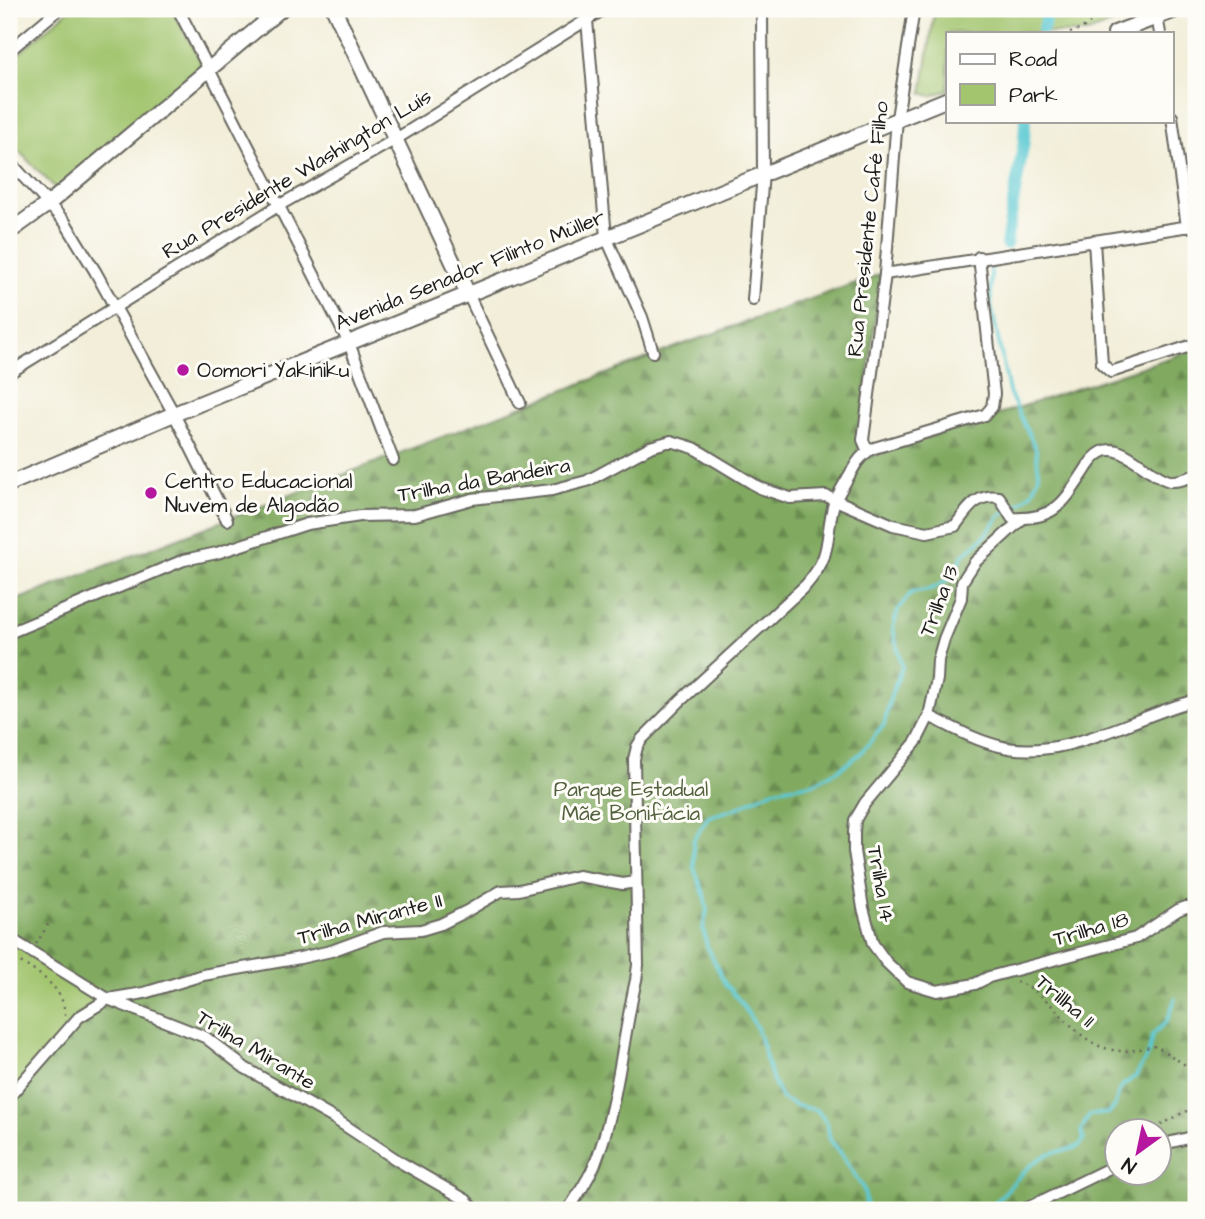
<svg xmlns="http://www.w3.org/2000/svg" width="1205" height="1219" viewBox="0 0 1205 1219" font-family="'Architects Daughter',sans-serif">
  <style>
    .forest { fill: url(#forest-firs); stroke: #4e633e; stroke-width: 2; fill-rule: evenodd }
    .park { fill: #a2c56e; stroke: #5f7045; stroke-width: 2 }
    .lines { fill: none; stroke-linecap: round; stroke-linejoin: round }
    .stream { stroke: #5cc9d3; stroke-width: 3.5 }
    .canal { stroke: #5cc9d3; stroke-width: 12 }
    .minor-casing { stroke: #67665e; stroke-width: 14 }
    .tertiary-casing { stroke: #67665e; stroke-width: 18 }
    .path { stroke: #67665e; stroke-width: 2.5; stroke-dasharray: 2 5; stroke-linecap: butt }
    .minor { stroke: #fff; stroke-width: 10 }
    .tertiary { stroke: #fff; stroke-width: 14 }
    .poi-dot { fill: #b5179e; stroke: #fdfcf7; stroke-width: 2.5 }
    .labels { text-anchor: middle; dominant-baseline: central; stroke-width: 6; stroke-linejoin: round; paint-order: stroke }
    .street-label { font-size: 21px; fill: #1c1c1c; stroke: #fdfcf7 }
    .poi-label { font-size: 21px; fill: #1c1c1c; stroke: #fdfcf7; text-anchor: start }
    .park-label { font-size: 21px; fill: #52603d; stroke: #fdfcf7 }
  </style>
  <defs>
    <pattern id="forest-firs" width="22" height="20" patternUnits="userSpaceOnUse" patternTransform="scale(1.75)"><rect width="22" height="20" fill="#81aa61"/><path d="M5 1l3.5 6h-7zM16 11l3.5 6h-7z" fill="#698a4f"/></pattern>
  </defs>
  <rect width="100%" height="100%" fill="#fdfcf7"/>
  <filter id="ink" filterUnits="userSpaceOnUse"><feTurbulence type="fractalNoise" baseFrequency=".0143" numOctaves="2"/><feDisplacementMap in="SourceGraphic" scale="14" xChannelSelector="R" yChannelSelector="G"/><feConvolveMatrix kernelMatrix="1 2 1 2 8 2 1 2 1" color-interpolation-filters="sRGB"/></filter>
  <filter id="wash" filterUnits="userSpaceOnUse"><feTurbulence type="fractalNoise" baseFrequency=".00686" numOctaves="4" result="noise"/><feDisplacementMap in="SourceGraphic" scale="28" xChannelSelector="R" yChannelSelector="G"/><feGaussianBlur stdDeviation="1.57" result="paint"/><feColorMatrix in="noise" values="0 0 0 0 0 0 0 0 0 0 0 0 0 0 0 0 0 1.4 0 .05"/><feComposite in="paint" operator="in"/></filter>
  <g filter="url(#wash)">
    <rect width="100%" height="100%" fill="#f2eed9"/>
    <!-- forest -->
    <path class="forest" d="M881 274 857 461 1196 349V1210H9V603L684 344ZM1118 1132H1160V1174H1118Z"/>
    <!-- park -->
    <g class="park">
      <path d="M70 9H172L201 61 200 66 57 190 9 141V62Z"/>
      <path d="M935 9H1149L1088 33H948V90L931 96 922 93Z"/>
      <path d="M9 939 102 997 77 1016 34 1074 9 1103Z"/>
    </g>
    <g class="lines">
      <!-- stream -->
      <g class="stream">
        <path d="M867 1210 864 1190 841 1153 830 1140 827 1123 817 1110 798 1106 782 1099 773 1081 757 1028 740 1001 725 984 707 946 703 928 707 910 704 894 694 868 693 841 708 817 737 808 773 790 815 783 838 770 860 754 884 725 891 695 902 667 893 629 898 609 912 592 931 589 952 578 962 556 983 538 1001 515 1021 503 1033 492 1039 475 1036 449 1009 392 991 304V266"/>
        <path d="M986 1210C1008 1193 1021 1168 1046 1155 1060 1148 1077 1154 1084 1139L1081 1131 1089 1115 1109 1113 1115 1106 1118 1094 1123 1085 1136 1076 1149 1052 1152 1035 1167 1021 1175 999"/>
      </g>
      <!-- canal -->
      <g class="canal">
        <path d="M1043 29 1048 9"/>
        <path d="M1006 244 1024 141 1025 121"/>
      </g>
    </g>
  </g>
  <g filter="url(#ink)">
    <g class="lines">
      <defs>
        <g id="minor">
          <path d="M178 9 349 343 393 460"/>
          <path d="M586 9 606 237 642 317 653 352"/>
          <path d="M1157 17 1160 33"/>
          <path d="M9 51 59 9"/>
          <path d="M1172 117 1187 227"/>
          <path d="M9 161 65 222 95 271 174 414 227 520"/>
          <path d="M1094 241 1102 364 1111 372 1196 344"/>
          <path d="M885 274 1196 225"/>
          <path d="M468 294 520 403"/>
          <path d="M753 300 763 173 762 9"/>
          <path d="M9 373 278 206 396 139 604 9"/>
          <path d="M871 449 866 447 863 440 885 274 897 118 914 9"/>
          <path d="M1022 519 975 562 962 582 961 598 944 639 938 660 937 679 929 716 916 742 865 803 855 820 854 832V851L863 908 873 944 886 962 907 982 937 991 975 984 989 977 1136 938 1178 910 1186 907 1196 908"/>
          <path d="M9 633 184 560 217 553 307 524 360 516 415 515 472 499 552 490 587 481 650 447 671 441 694 448 760 488 790 498 826 496 893 525 927 532 955 526C967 510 976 493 999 497L1012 518C1054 520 1063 504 1084 472 1088 465 1094 456 1102 452 1122 441 1150 477 1170 481 1179 482 1188 478 1196 475"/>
          <path d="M929 716C952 727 974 740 999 746 1063 763 1134 716 1196 700"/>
          <path d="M9 938 108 999 205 1037 245 1068 335 1119 400 1162 466 1200 475 1210"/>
          <path d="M9 1097 79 1017 108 999 144 993 203 975 300 958 331 951 383 932 421 930 441 924 467 911 501 891 519 890 578 876 623 884 636 882"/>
          <path d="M1160 1145 1196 1136"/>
          <path d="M568 1210C578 1195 588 1180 595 1164 618 1105 622 1041 636 980L638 965 634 759 637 747 642 739 680 701 806 585C834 552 824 540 834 503 835 500 857 461 859 460 862 456 867 452 871 449L985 415 992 407 994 394 979 257"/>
          <path d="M1023 1210 1118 1164"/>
        </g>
        <g id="tertiary">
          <path d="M334 9 468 294"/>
          <path d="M1115 33 1178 9"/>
          <path d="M9 232 48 204 281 9"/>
          <path d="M9 484 174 414 948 99"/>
        </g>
      </defs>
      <!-- minor casing -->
      <use href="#minor" class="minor-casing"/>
      <!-- tertiary casing -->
      <use href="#tertiary" class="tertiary-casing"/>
      <!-- path -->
      <g class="path">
        <path d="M1070 33 1081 29 1111 9"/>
        <path d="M36 944 51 920"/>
        <path d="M9 955C33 971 65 984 65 1017"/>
        <path d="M1016 982C1055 993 1071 1043 1113 1050 1127 1053 1142 1048 1156 1046L1196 1072"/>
        <path d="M1149 1132 1184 1112 1196 1108"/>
        <path d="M1109 1155 1118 1149"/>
      </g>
      <!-- minor -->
      <use href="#minor" class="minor"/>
      <!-- tertiary -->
      <use href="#tertiary" class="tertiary"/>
    </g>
  </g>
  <!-- markers -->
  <g class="poi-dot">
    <circle cx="183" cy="370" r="7"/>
    <circle cx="151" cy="493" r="7"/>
  </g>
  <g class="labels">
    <!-- street labels -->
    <g class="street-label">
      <text transform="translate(297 174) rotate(-31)">Rua Presidente Washington Luís</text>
      <text transform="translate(868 229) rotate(-84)">Rua Presidente Café Filho</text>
      <text transform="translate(470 270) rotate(-22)">Avenida Senador Filinto Müller</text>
      <text transform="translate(484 480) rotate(-10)">Trilha da Bandeira</text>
      <text transform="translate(939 601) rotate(-69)">Trilha 13</text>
      <text transform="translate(881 884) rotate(80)">Trilha 14</text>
      <text transform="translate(370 919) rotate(-15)">Trilha Mirante II</text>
      <text transform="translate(1091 929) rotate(-16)">Trilha 18</text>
      <text transform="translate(1065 1001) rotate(40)">Trillha 11</text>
      <text transform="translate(256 1050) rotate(31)">Trilha Mirante</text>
    </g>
    <!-- poi labels -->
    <g class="poi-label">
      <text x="197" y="370">Oomori Yakiniku</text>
      <text x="165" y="481">Centro Educacional<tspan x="165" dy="24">Nuvem de Algodão</tspan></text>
    </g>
    <!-- park labels -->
    <g class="park-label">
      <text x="631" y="789">Parque Estadual<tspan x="631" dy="24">Mãe Bonifácia</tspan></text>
    </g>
  </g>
  <!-- margin -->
  <rect width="1205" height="1219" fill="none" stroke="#fdfcf7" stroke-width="35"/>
  <!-- legend -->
  <rect x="946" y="32" width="228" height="91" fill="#fdfcf7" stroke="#a3a29f" stroke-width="2"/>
  <rect x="960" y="54" width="35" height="10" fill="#ffffff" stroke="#a3a29f" stroke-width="2"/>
  <text x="1009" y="66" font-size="21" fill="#1c1c1c">Road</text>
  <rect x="960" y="84" width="35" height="21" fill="#a2c56e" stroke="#a3a29f" stroke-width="2"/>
  <text x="1009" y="102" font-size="21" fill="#1c1c1c">Park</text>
  <!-- north arrow -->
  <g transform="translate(1138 1152) rotate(213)"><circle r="33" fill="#fdfcf7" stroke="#a3a29f" stroke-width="2"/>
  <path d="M0-5L12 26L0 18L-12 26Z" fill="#b5179e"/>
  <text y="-10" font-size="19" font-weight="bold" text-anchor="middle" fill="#1c1c1c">N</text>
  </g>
</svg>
